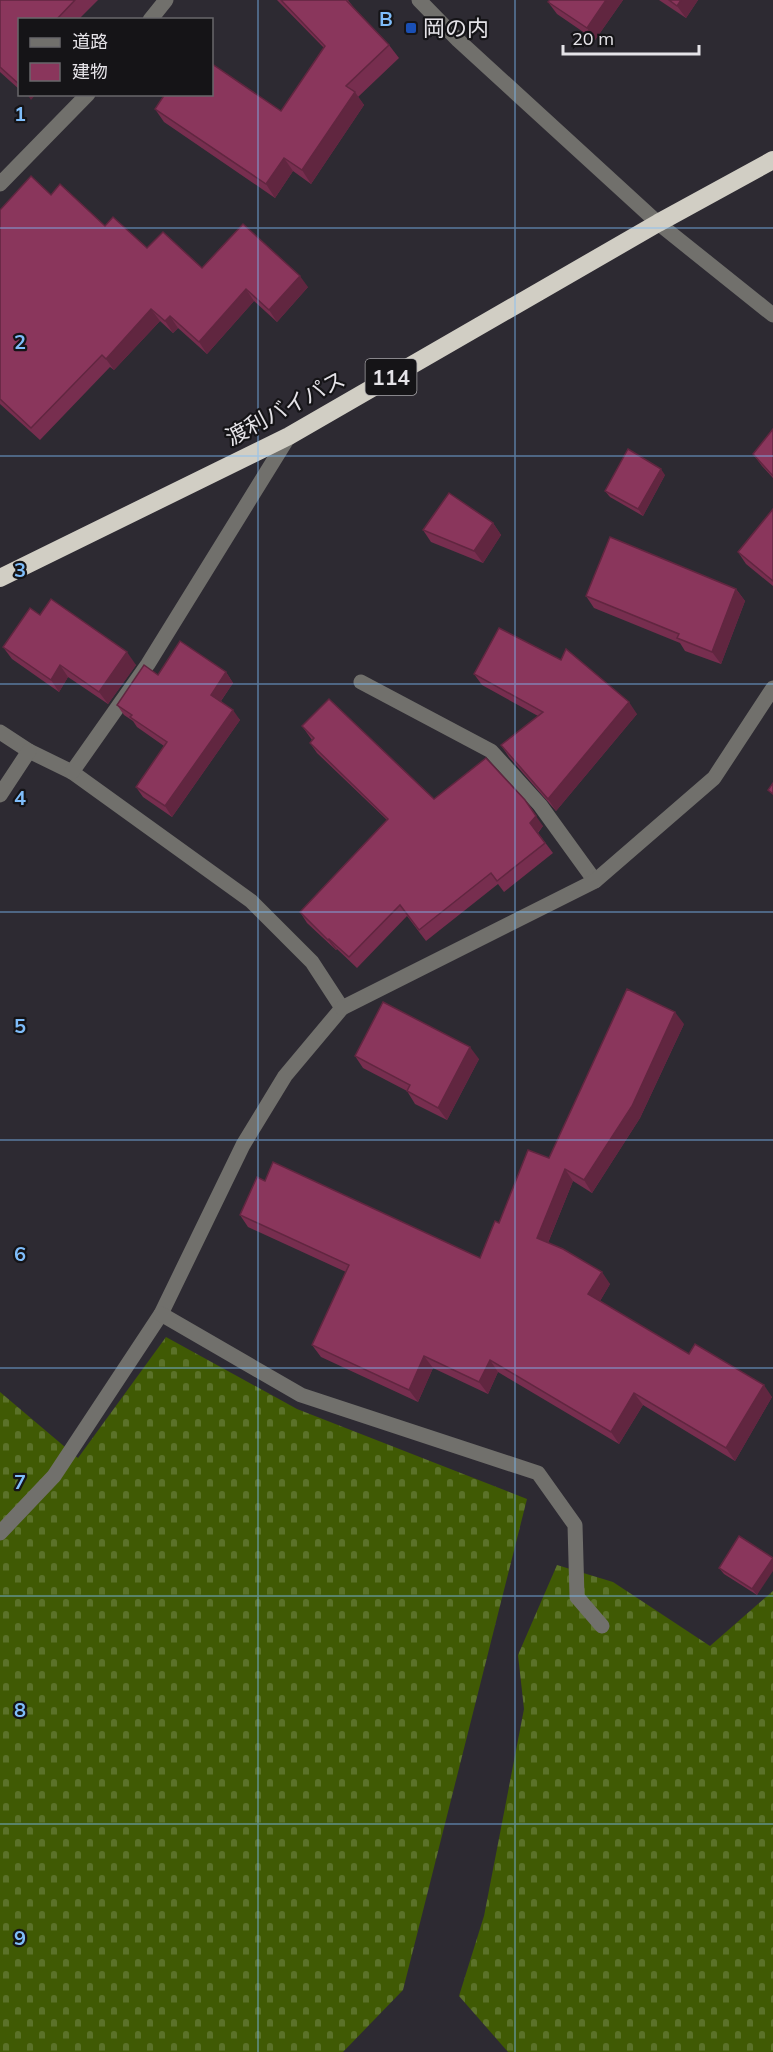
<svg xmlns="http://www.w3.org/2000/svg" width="773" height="2052" viewBox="0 0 773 2052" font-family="Mulish,'Noto Sans JP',sans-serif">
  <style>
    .cemetery { fill: url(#cemetery-stones) }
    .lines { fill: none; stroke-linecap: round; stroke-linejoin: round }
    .minor { stroke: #71706c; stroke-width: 15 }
    .highway { stroke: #d1cec4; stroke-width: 18 }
    .wall { fill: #772e4f }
    .shaded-wall { fill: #612640 }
    .building { fill: #8a365c; stroke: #612640; stroke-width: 1.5 }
    .grid { fill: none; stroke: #7fbdfa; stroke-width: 1.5; stroke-opacity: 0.55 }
    .transit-dot { fill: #1a4fb4; stroke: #151417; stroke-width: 2 }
    .labels { text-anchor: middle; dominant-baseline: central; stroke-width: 4.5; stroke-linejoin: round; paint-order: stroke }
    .shield { fill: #151417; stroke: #a7a5a9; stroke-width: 1.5 }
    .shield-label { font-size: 21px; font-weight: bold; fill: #e5e3e8 }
    .poi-label { font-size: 22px; fill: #e5e3e8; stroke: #151417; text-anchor: start }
    .street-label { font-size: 22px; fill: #e5e3e8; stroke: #151417 }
    .grid-label { font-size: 20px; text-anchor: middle; font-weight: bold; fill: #7fbdfa; stroke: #151417; stroke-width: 4.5; stroke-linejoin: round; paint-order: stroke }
  </style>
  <defs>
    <pattern id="cemetery-stones" width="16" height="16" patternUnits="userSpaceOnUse" patternTransform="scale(1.5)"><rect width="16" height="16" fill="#405a04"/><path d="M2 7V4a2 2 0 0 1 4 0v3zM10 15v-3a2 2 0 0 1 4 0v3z" fill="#5b7229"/></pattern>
  </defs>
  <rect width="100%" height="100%" fill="#2d2a32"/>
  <!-- cemetery -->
  <g class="cemetery">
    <path d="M166 1337 297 1409 527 1499 403 1990 343 2052H0V1392L78 1458Z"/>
    <path d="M557 1565 613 1582 710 1646 773 1591V2052H508L459 1996 484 1916 524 1709 518 1655Z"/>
  </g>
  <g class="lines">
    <!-- minor -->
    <g class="minor">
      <path d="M419 0 458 40 658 223 773 315"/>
      <path d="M150 20 166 0"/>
      <path d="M0 184 88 94"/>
      <path d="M361 682 491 751 540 805 595 881"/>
      <path d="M0 732 29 751 72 772 251 901 312 962 342 1008 285 1076 243 1145 161 1314 54 1476 0 1533"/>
      <path d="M72 772 148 664 289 436"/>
      <path d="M0 795 29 751"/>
      <path d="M342 1008 595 881 714 778 773 688"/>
      <path d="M161 1314 301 1395 538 1473 575 1525 577 1597 602 1626"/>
    </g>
    <!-- highway -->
    <path class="highway" d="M0 578 289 436 658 223 773 160"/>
  </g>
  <!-- wall -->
  <g class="wall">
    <path d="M0 0H98L78 20H20V90L0 72Z"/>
    <path d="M277 0H348L354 8 389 45 399 58 358 97 364 105 311 184 293 171 275 198 164 122 155 109 281 111 324 48Z"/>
    <path d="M623 0 595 40 557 14 548 2Z"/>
    <path d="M659 0H698L686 18Z"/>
    <path d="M51 195 105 226 147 248 202 268 308 287 277 322 254 301 207 354 178 328 173 333 160 321 114 370 110 367 40 440 0 404V210Z"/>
    <path d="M773 429V478L762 466 753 454Z"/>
    <path d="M665 475 643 516 610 497 605 491Z"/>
    <path d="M773 509V586L746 564 738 552Z"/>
    <path d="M493 523 501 535 483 563 431 542 423 530Z"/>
    <path d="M736 589 745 601 721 664 685 651 680 643 594 608 586 596Z"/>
    <path d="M40 615 136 665 108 704 68 677 59 692 12 659 3 647Z"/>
    <path d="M226 672 233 683 221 701 240 720 172 817 143 797 136 787 164 746 137 727 133 721 124 715 117 705 158 675Z"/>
    <path d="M474 674 637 714 556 811 509 757 501 745 538 716 482 685Z"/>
    <path d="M302 726 434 799 543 826 538 833 553 853 504 892 498 884 426 941 407 916 357 968 337 949 336 950 307 923 300 912 387 820 317 753 310 743 312 740Z"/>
    <path d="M684 1024 640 1118 592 1193 573 1181 548 1243 610 1284 600 1301 689 1354 772 1397 735 1461 643 1405 619 1444 498 1372 488 1394 433 1368 418 1402 321 1357 312 1345 346 1272 248 1227 240 1215 265 1181 480 1258 499 1223 549 1158Z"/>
    <path d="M355 1056 479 1059 447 1120 415 1104 407 1091 363 1068Z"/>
    <path d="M773 1558 757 1595 724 1574 719 1568Z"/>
  </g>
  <!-- shaded-wall -->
  <g class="shaded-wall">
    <path d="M606 0H623L595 40 587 28Z"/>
    <path d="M681 0H698L686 18 677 6Z"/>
    <path d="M355 92 364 105 311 184 302 170Z"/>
    <path d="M27 94H36L31 100Z"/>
    <path d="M284 158 293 171 275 198 266 184Z"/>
    <path d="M300 276 308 287 277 322 269 310Z"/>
    <path d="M246 289 254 301 207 354 199 342Z"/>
    <path d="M151 309 160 321 114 370 106 359Z"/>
    <path d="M170 316 178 328 173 333 165 321Z"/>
    <path d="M661 469 665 475 643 516 638 509Z"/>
    <path d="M493 523 501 535 483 563 474 551Z"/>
    <path d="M736 589 745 601 721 664 712 652Z"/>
    <path d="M127 652 136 665 108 704 99 692Z"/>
    <path d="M60 665 68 677 59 692 51 680Z"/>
    <path d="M226 672 233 683 218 705 211 695Z"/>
    <path d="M629 702 637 714 556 811 548 799Z"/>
    <path d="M233 710 240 720 172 817 165 806Z"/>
    <path d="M536 816 543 826 537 833 530 823Z"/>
    <path d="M329 939 337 949 336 950 328 940Z"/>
    <path d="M675 1012 684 1024 640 1118 592 1193 584 1180Z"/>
    <path d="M470 1047 479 1059 447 1120 438 1108Z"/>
    <path d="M565 1169 573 1181 545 1250 537 1238Z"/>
    <path d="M602 1272 610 1284 597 1306 588 1294Z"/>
    <path d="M424 1356 433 1368 418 1402 409 1390Z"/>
    <path d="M490 1360 498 1372 488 1394 479 1382Z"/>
    <path d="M764 1385 772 1397 735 1461 726 1448Z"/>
    <path d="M634 1393 643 1405 619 1444 611 1432Z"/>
    <path d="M773 1558V1571L757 1595 752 1589Z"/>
  </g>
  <!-- building -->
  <g class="building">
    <path d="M0 0H75L56 20H20V85L0 67Z"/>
    <path d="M281 0H346L389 45 346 86 355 92 302 170 284 158 266 184 155 109 165 94H212V64L281 111 325 46Z"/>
    <path d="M550 0H606L587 28 548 2Z"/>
    <path d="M669 0H681L677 6Z"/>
    <path d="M31 176 51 195 60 184 105 226 113 217 147 248 163 232 202 268 243 224 300 276 269 310 246 289 199 342 170 316 165 321 151 309 106 359 102 355 31 428 0 399V210Z"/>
    <path d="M773 429V476L753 454Z"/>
    <path d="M628 449 661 469 638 509 605 491Z"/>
    <path d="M449 493 493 523 474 551 423 530Z"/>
    <path d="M773 509V581L738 552Z"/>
    <path d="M610 537 736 589 712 652 677 638 679 634 586 596Z"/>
    <path d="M51 599 127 652 99 692 60 665 51 680 3 647 30 608 40 615Z"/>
    <path d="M499 628 561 660 566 649 629 702 548 799 501 745 543 712 474 674Z"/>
    <path d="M180 641 226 672 211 695 233 710 165 806 136 787 167 742 130 717 132 715 117 705 144 665 158 675Z"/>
    <path d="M329 699 434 799 486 758 525 800 536 816 530 823 545 843 497 881 491 873 419 930 400 905 349 957 329 939 328 940 300 912 388 819 310 743 314 738 302 726Z"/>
    <path d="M773 783V794L768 790Z"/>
    <path d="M627 989 675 1012 632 1106 584 1180 565 1169 537 1238 563 1249 602 1272 588 1294 689 1354 695 1344 764 1385 726 1448 634 1393 611 1432 490 1360 479 1382 424 1356 409 1390 312 1345 349 1265 240 1215 257 1177 265 1181 273 1162 480 1258 495 1221 499 1223 528 1150 549 1158Z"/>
    <path d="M383 1002 470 1047 438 1108 407 1091 410 1085 355 1056Z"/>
    <path d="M739 1536 773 1558 752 1589 719 1568Z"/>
  </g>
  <!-- grid -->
  <path class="grid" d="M258 0V2052M515 0V2052M0 228H773M0 456H773M0 684H773M0 912H773M0 1140H773M0 1368H773M0 1596H773M0 1824H773"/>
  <!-- markers -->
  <rect class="transit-dot" x="405" y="22" width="12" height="12" rx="3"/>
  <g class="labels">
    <!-- shield labels -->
    <rect class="shield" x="365.5" y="359" width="51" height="36" rx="4.5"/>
    <g class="shield-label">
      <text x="391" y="377">114</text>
    </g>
    <!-- poi labels -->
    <g class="poi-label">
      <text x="423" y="28">岡の内</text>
    </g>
    <!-- street labels -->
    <g class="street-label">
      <text transform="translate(285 408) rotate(-28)">渡利バイパス</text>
    </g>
  </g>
  <g class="grid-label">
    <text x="386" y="26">B</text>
    <text x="20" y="121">1</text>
    <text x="20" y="349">2</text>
    <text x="20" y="577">3</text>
    <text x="20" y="805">4</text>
    <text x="20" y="1033">5</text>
    <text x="20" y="1261">6</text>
    <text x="20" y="1489">7</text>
    <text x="20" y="1717">8</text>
    <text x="20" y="1945">9</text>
  </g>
  <!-- legend -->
  <rect x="18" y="18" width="195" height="78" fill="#151417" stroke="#68676b" stroke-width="1.5"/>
  <rect x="30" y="38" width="30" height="9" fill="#71706c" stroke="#68676b" stroke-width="1.5"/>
  <text x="72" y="48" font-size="18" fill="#e5e3e8">道路</text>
  <rect x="30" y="63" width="30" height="18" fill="#8a365c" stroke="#68676b" stroke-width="1.5"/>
  <text x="72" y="78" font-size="18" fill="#e5e3e8">建物</text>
  <!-- scale -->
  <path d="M563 45v9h136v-9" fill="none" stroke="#e5e3e8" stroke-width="3"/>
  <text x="572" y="45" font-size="18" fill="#e5e3e8" stroke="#151417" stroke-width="4.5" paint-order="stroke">20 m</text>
</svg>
